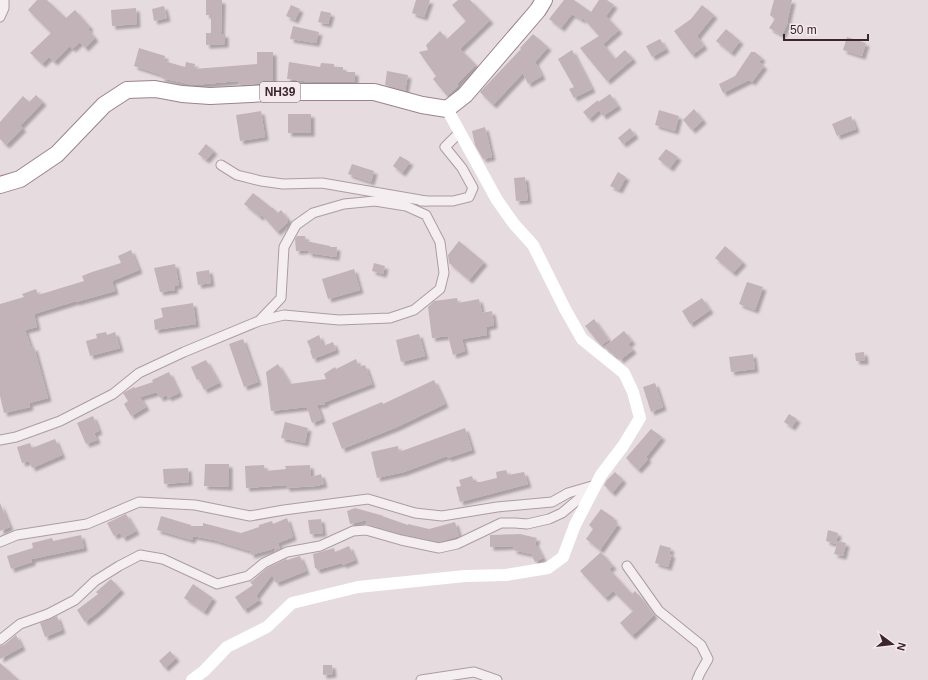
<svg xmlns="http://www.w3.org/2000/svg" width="928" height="680" viewBox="0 0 928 680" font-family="Arial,sans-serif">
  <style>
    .building { fill: #c2b3b8; filter: url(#shadow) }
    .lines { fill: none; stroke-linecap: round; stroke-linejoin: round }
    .street-casing { stroke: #ac9da2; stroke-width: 11 }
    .highway-casing { stroke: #9c838d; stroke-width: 18 }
    .street { stroke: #f4eef0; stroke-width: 9 }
    .secondary { stroke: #fff; stroke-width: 12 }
    .highway { stroke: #fff; stroke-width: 16 }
    .labels { text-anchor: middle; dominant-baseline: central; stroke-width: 4; stroke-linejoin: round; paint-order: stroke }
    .shield { fill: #f4eaee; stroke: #736067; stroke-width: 1 }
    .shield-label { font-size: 12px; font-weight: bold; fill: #3c252d }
  </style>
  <defs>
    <filter id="shadow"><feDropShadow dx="3.5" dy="3.5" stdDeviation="1" flood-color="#0004"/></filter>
  </defs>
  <rect width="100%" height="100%" fill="#e6dbdf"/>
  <!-- building -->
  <g class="building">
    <path d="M37 0H47L66 18 75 10 90 27 88 29 95 38 85 48 80 42 72 49 70 46 54 62 49 57 42 64 30 53 51 33 28 10Z"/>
    <path d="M206 0H222L221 34H225V44L206 45V33H211V15H206Z"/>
    <path d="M416 0H430L424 17 412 13Z"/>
    <path d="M458 0H470L490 20 460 49 476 65 457 84 458 86 447 96 433 79 436 76 419 52 428 50 426 45 440 31 447 39 466 21 452 5Z"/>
    <path d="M564 0H574L591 12 599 0H607L614 5 606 16 619 30 603 44 615 59 625 50 633 59 607 81 580 48 599 36 583 18 582 20 572 14 561 28 549 19Z"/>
    <path d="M774 0H792L787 22H788L782 35 769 28 775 19 770 15Z"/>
    <path d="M291 5 300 9 295 20 286 16Z"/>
    <path d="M702 5 714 15 697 36 704 46 692 55 674 31 691 19Z"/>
    <path d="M164 6 167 18 154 21 152 9Z"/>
    <path d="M136 8 137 24 112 26 111 10Z"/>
    <path d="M321 11 331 13 328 24 318 22Z"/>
    <path d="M293 26 319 32 316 43 290 39Z"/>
    <path d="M726 29 740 41 731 53 716 41Z"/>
    <path d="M533 34 548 47 535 62 542 76 528 84 523 73 493 105 480 92 521 49 520 48Z"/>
    <path d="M847 37 866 43 862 56 843 50Z"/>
    <path d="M660 39 666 49 652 57 646 46Z"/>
    <path d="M139 48 165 56 164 61 185 67 186 62 195 64 194 69 257 64V52H273V83L239 85 238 81 194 85 161 78 162 75 134 66Z"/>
    <path d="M572 50 592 89 574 98 569 89 574 87 558 59Z"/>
    <path d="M751 52H755L762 58 759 62 764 66 752 82 749 80 723 93 719 84 735 76Z"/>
    <path d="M289 62 320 67 321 63 334 64V67H343V72H355V82H313L287 79Z"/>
    <path d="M387 71 408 75 405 91 385 85Z"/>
    <path d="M610 94 618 106 603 116 599 110 589 119 583 112 598 100V102Z"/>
    <path d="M36 95 43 102 20 126 23 128 6 145 0 139V122L23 96 29 102Z"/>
    <path d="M694 109 703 120 692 130 683 120Z"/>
    <path d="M659 110 679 116 675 131 655 125Z"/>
    <path d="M261 111 265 137 240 141 236 115Z"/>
    <rect x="288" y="114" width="23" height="19"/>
    <path d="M851 116 856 129 837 136 832 124Z"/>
    <path d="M485 127 492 157 483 159 475 145 472 131Z"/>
    <path d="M630 128 635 135 623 144 618 138Z"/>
    <path d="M206 144 214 151 206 160 198 154Z"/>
    <path d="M666 149 678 157 670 168 658 159Z"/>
    <path d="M400 156 410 162 402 173 393 166Z"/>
    <path d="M352 164 374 171 371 182 348 174Z"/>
    <path d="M618 172 626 177 619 190 610 186Z"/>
    <path d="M525 177 528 200 516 201 514 178Z"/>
    <path d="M253 193 272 208H273L278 213 281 210 288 219V222L277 232 262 215 260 217 244 204Z"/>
    <path d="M297 236H305L306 241 330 246V247H337L336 257 308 253 309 250 296 251 295 239Z"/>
    <path d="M459 241 484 262 469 280 449 263 448 255Z"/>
    <path d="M725 246 743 262 733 273 715 258Z"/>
    <path d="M131 250 139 270 112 281 115 291 76 302V301L34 314 37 327 25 330 31 348 34 347 48 398 29 403 30 407 4 413 0 396V304L24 297 22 294 36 289 38 295 84 281 82 276 92 272 121 263 118 256Z"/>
    <path d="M374 263 385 266 383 274 372 271Z"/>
    <path d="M175 264 179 285 174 286 175 290 160 292 154 268Z"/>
    <path d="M354 269 360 290 328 299 322 279Z"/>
    <path d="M209 270 211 283 198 285 196 272Z"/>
    <path d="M747 282 763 287 755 310 739 304Z"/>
    <path d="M457 298 458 303 479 299 482 313 492 311 494 325 486 327 487 335 462 339 465 351 453 355 448 336 432 338 428 307 434 301Z"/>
    <path d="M702 298 710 310 690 324 682 311Z"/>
    <path d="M193 303 196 324 155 330 154 320 163 317 161 308Z"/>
    <path d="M594 319 609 340 601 345 597 341 585 326Z"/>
    <path d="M624 331 632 341 628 344 633 350 620 360 617 355 615 356 604 347Z"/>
    <path d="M106 332 107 335 115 332 120 348 90 356 86 341 97 338 96 334Z"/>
    <path d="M419 334 425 356 401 362 396 340Z"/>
    <path d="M319 335 323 346 333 342 336 350 313 359 310 351 311 350 307 341Z"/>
    <path d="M243 339 258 382 244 387 229 344Z"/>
    <path d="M864 352 865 361H856L855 353Z"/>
    <path d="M753 354 755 369 731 372 729 357Z"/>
    <path d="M356 359 359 367 365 365 372 384 325 402V404L317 405 322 419 312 423 307 407 271 411 266 372 278 364 290 384 326 379 324 374 335 367 336 369Z"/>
    <path d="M206 360 219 383 204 390 199 379 197 380 191 367Z"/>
    <path d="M169 372 179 393 168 398 167 395 160 398 157 392 140 397 146 407 131 416 124 404 128 401 123 393 134 387 135 388 153 382 152 380Z"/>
    <path d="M434 380 445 404 397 427 342 449 332 423 382 402 383 404Z"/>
    <path d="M655 383 663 407 651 412 643 387Z"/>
    <path d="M789 414 797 419 792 427 784 422Z"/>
    <path d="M93 416 99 431 94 433 97 440 86 444 77 423Z"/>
    <path d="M285 422 308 428 305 443 281 438Z"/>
    <path d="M465 428 472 450 448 458 447 456 404 472 377 478 371 452 398 446 399 452Z"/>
    <path d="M651 429 662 437 646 457 648 459 638 470 626 458Z"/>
    <path d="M55 439 62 455 32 468 29 461 22 463 17 447 30 443 32 448Z"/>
    <path d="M205 464H229V487L204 486Z"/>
    <path d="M264 465 265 471 286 469 285 466 310 465 311 477 321 474 324 484 316 486 286 488V485L246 488 245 466Z"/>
    <path d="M188 468 189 482 164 484 163 469Z"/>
    <path d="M506 470 508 475 524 472 528 484 460 502 456 487 461 486 459 480 472 476 474 482H480L497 478 496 472Z"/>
    <path d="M615 472 623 480 612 493 604 485 607 480Z"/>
    <path d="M0 503 10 527 0 531Z"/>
    <path d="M355 508 384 516H382L408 525V524L429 529 455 522 459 536 439 542 402 534 366 524 367 520 350 524 347 511Z"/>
    <path d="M601 509 614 518 613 521 618 524 600 550 586 539 593 529 589 525Z"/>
    <path d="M126 514 136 531 123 538 120 533 114 536 107 523Z"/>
    <path d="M161 516 191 525V526H203V523L241 533 259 527V525L272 521 273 524 287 518 293 537 278 543 280 549 274 552 276 548 251 555 250 551 214 540 193 536 192 540 157 530Z"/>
    <path d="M321 519 323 533 310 534 308 520Z"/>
    <path d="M828 530 838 533 836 544 826 541Z"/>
    <path d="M520 534 537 538 535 543 543 558 535 562 531 554 513 550 514 546 490 547V535Z"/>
    <path d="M81 535 84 548 32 559V562L11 569 7 556 33 548 32 543 52 538 53 541Z"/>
    <path d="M838 541 846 543 843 556 834 554Z"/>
    <path d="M660 545 671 548 669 554H672L668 567 655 563Z"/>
    <path d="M349 546 355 560 343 565 342 563 317 570 316 568H315L313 554 334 548 335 552Z"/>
    <path d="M601 552 613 566 609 569 632 594 635 591 644 601 654 615 632 636 620 623 633 611 613 591 605 598 580 571Z"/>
    <path d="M300 556 306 571 276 583 272 575 256 596 259 600 244 610 235 597 253 585 250 582 252 581 267 568 286 559 287 560Z"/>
    <path d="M111 579 121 590 99 611 85 622 77 610 98 594 96 592Z"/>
    <path d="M193 584 213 598 204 612 184 598Z"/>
    <path d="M57 616 62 630 45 637 40 623Z"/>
    <path d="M16 635 22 647 0 659V646L4 645Z"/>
    <path d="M170 651 176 658 165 668 159 661Z"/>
    <path d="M0 663 19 680H0Z"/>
    <path d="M323 665H332L333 674 323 675Z"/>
  </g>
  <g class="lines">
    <defs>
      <g id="street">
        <path d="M0 17 4 8V0"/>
        <path d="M221 165 237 175 261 181 283 184 322 183 426 201"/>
        <path d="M421 201H453L469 197 473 188 462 168 445 147 460 132"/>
        <path d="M0 440 16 437 60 421 113 394 139 373 184 352 259 321 284 315 339 320 390 318 414 310 440 289 444 273 440 242 426 215 406 206 375 201 344 204 313 213 296 225 284 247 281 298 259 321"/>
        <path d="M0 542 17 535 87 524 139 502 195 505 250 516 284 510 368 499 415 513 442 516 497 507 552 502 568 493 592 486"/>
        <path d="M627 566 659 611 701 645 708 659 700 673 697 680"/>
        <path d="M0 640 20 624 48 614 75 600 95 581 119 566 140 555 163 559 217 584 248 576 264 563 287 552 320 546 353 531 366 530 401 540 439 548 457 544 501 523H515L527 524 549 519 562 513 593 487"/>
        <path d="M421 680 474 672 497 680"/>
      </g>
      <path id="highway" d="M0 185 20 179 57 154 104 105 127 90 155 89 182 94 210 96 288 92H374L422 105 447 109 465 95 538 10 544 0"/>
    </defs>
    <!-- street casing -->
    <use href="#street" class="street-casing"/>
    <!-- highway casing -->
    <use href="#highway" class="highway-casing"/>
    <!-- street -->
    <use href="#street" class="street"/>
    <!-- secondary -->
    <path class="secondary" d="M192 680 204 671 227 647 267 627 292 603 358 587 465 576 506 575 548 568 563 557 575 525 601 475 623 446 640 418 633 392 624 373 582 339 565 309 533 245 514 224 497 200 447 109"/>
    <!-- highway -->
    <use href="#highway" class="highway"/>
  </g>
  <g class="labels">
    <!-- shield labels -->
    <rect class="shield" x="260" y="82" width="40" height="20" rx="3"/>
    <g class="shield-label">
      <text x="280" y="92">NH39</text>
    </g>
  </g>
  <!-- north arrow -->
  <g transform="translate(892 644) rotate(105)" stroke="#f4eaee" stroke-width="3" paint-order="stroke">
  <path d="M0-3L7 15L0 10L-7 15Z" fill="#3c252d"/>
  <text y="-6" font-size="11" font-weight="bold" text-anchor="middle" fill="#3c252d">N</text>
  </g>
  <!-- scale -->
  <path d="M784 34v6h84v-6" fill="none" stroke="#3c252d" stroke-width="2"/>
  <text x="790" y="34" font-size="12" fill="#3c252d" stroke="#f4eaee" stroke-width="3" paint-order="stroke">50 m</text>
</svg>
